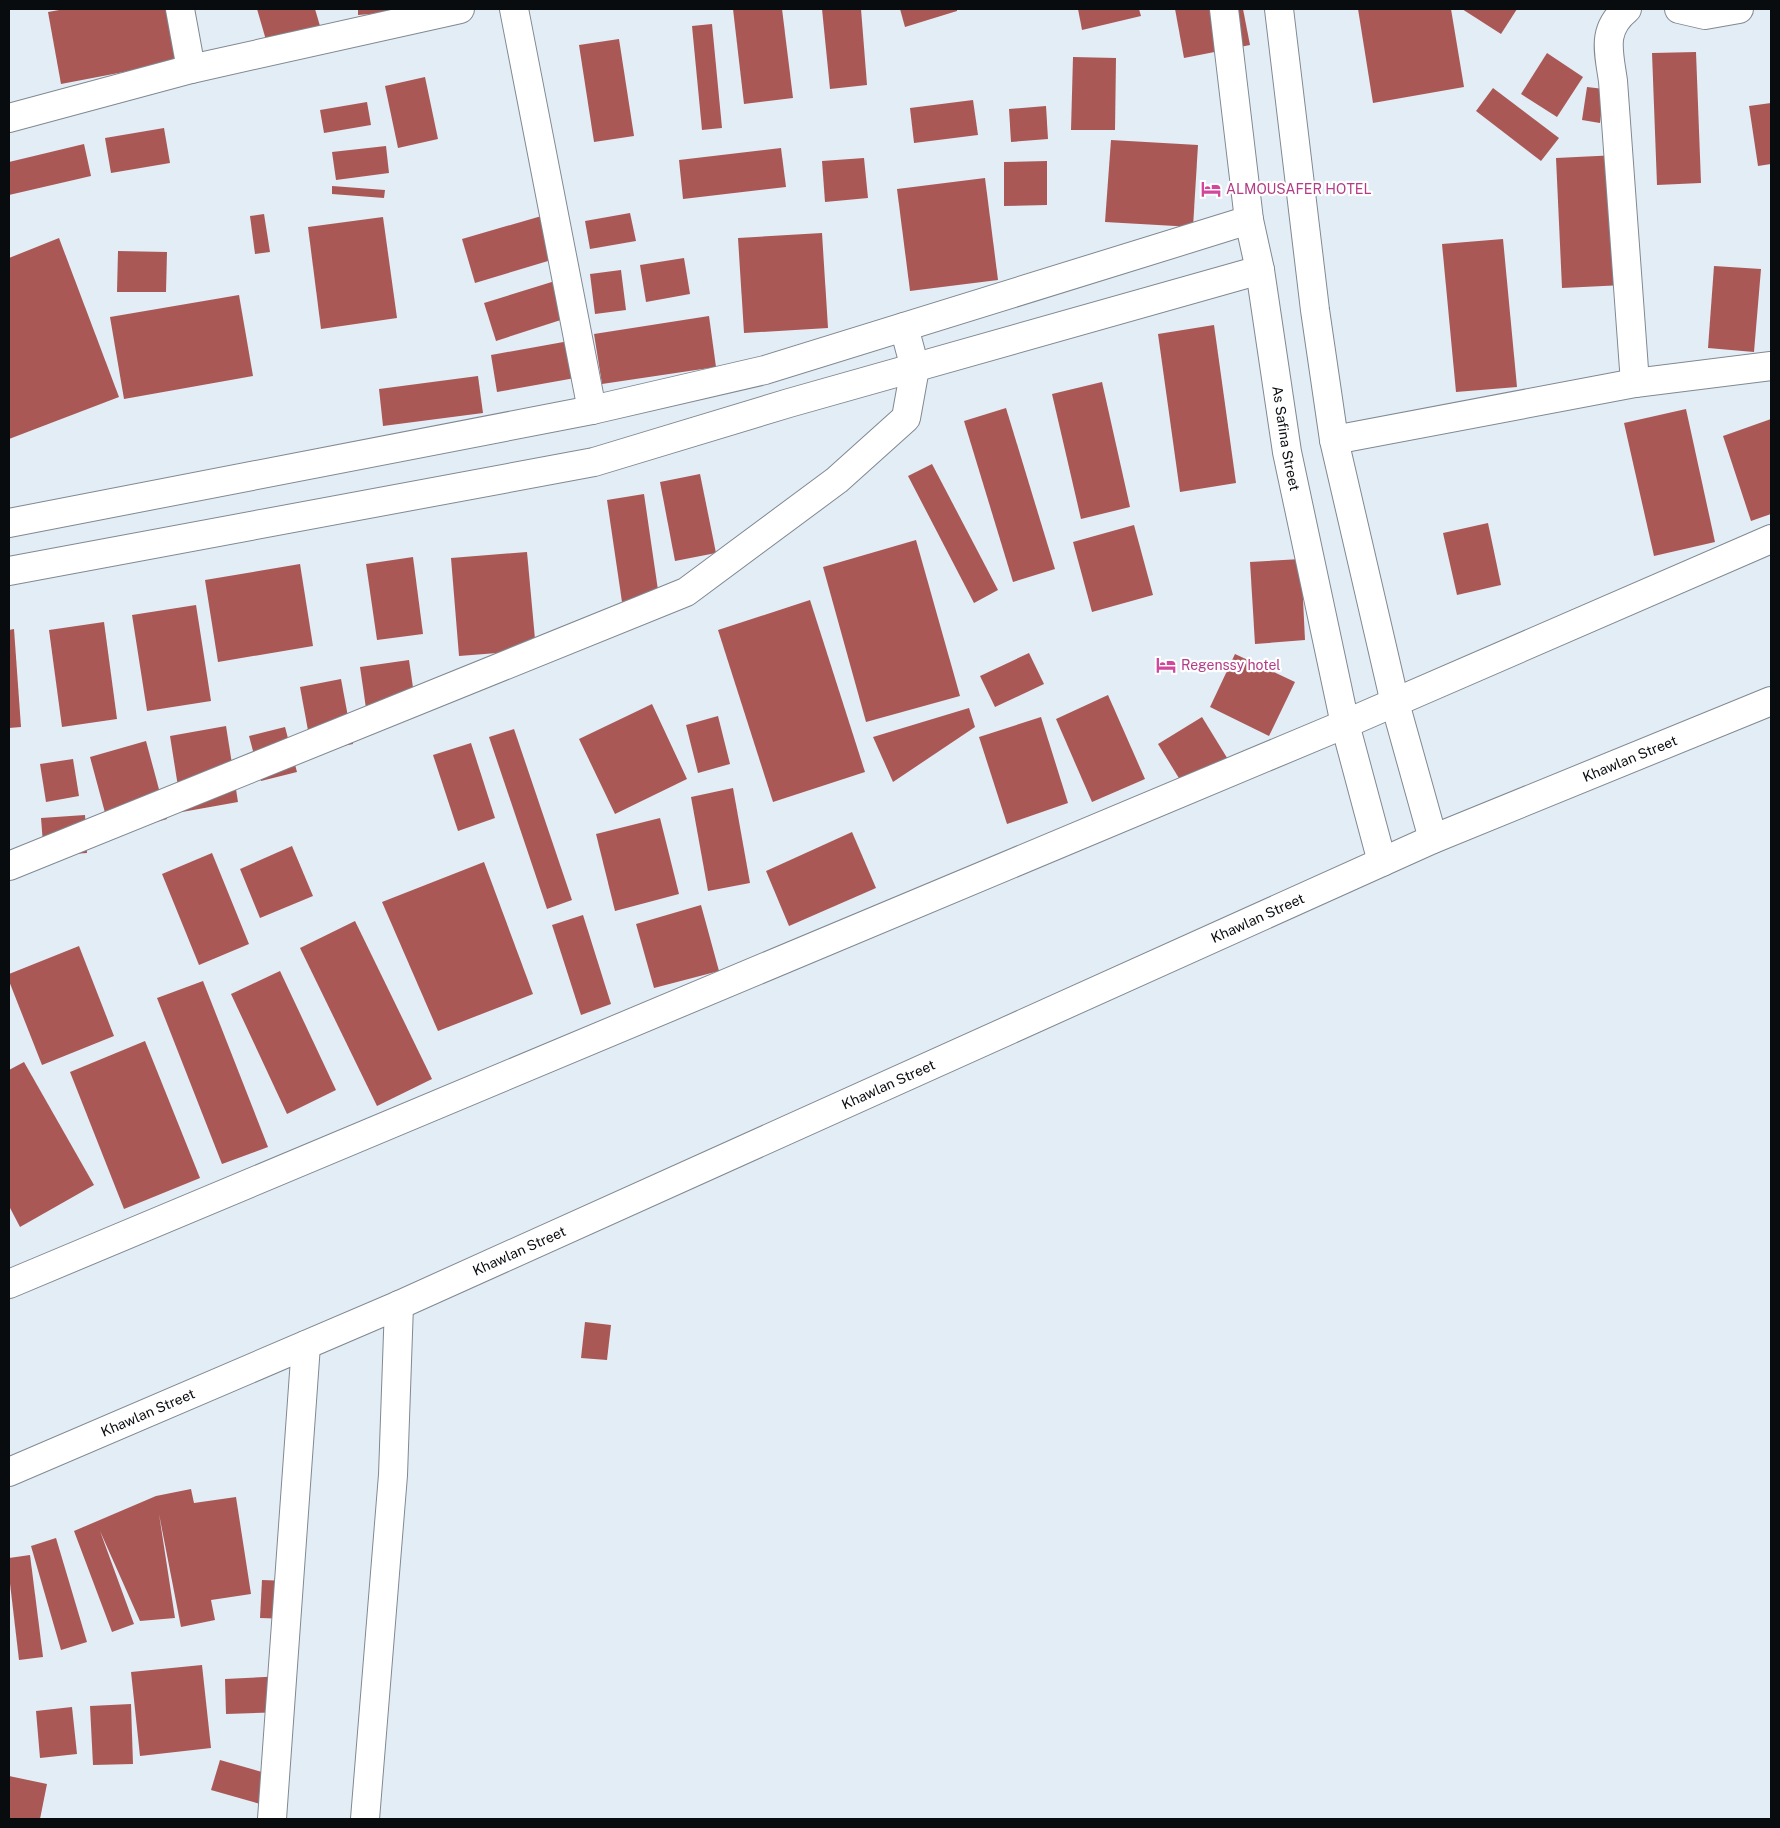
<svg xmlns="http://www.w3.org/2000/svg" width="1780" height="1828" viewBox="0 0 1780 1828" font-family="'Public Sans',sans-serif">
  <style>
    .building { fill: #aa5855 }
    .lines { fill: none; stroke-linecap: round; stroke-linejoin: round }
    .minor-casing { stroke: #808991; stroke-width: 30 }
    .tertiary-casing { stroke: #808991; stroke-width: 30 }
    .primary-casing { stroke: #808991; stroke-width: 30 }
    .minor { stroke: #fff; stroke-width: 28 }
    .tertiary { stroke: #fff; stroke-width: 28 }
    .primary { stroke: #fff; stroke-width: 28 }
    .labels { text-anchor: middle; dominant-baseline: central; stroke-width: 4.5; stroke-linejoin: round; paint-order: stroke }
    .hotel-label { font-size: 14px; fill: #b23c85; stroke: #fff; text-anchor: start }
    .street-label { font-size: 14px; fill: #090c0f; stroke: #fff }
  </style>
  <rect width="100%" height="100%" fill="#e3edf6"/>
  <!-- building -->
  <g class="building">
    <path d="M65 9H166L176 62 61 84 48 12Z"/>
    <path d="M257 9H315L320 26 266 40Z"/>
    <path d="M358 9H421V10L358 15Z"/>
    <path d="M733 9H782L793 98 744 104Z"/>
    <path d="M822 9H861L867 85 830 89Z"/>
    <path d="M900 9H957V11L905 27Z"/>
    <path d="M1078 9H1139L1141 16 1082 30Z"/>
    <path d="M1175 9H1243L1250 45 1184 58Z"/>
    <path d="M1358 9H1451L1464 87 1373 103Z"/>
    <path d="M1462 9H1517L1501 34Z"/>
    <path d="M712 24 722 128 702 130 692 26Z"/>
    <path d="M619 39 634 136 594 142 579 45Z"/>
    <path d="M1696 52 1701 183 1657 185 1652 53Z"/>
    <path d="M1547 53 1583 77 1557 117 1521 94Z"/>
    <path d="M1073 57 1116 58 1115 130H1071Z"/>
    <path d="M425 77 438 139 398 148 385 86Z"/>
    <path d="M1587 87 1604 89 1600 123 1582 120Z"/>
    <path d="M1493 88 1559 138 1541 161 1476 111Z"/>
    <path d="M973 100 978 135 914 143 910 108Z"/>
    <path d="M367 102 371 125 324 133 320 110Z"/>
    <path d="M1771 103V164L1758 166 1749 106Z"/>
    <path d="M1046 106 1048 139 1011 142 1009 109Z"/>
    <path d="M164 128 170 163 111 173 105 138Z"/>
    <path d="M1111 140 1198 145 1193 227 1105 222Z"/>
    <path d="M84 144 91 176 9 195V162Z"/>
    <path d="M386 146 389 173 336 180 332 152Z"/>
    <path d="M781 148 786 187 683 199 679 160Z"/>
    <path d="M1618 155 1624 285 1562 288 1556 158Z"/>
    <path d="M864 158 868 198 825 202 822 161Z"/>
    <path d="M1047 161V205L1004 206V162Z"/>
    <path d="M985 178 998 280 910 291 897 189Z"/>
    <path d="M332 186 385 190 384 198 332 194Z"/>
    <path d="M630 213 636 241 590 249 585 221Z"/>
    <path d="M264 214 270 252 255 254 250 216Z"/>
    <path d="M545 215 558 258 475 283 462 239Z"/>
    <path d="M383 217 397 318 321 329 308 227Z"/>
    <path d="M822 233 828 328 744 333 738 238Z"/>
    <path d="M59 238 119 397 9 439V258Z"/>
    <path d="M1503 239 1517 387 1456 392 1442 244Z"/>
    <path d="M118 251 167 252 166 292H117Z"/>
    <path d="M684 258 690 294 646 302 640 265Z"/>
    <path d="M1714 266 1761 269 1754 352 1708 348Z"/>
    <path d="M621 270 626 310 595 314 590 274Z"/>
    <path d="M555 281 567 318 496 341 484 303Z"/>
    <path d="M239 295 253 376 124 399 110 317Z"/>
    <path d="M709 316 716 367 602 384 594 334Z"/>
    <path d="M1214 325 1236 483 1180 492 1158 334Z"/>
    <path d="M569 341 575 378 497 392 491 355Z"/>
    <path d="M478 376 483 413 383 426 379 389Z"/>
    <path d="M1102 382 1130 507 1081 519 1052 394Z"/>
    <path d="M1006 408 1055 569 1013 582 964 421Z"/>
    <path d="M1686 409 1715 542 1654 556 1624 423Z"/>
    <path d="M1771 419V514L1751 521 1723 436Z"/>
    <path d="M932 464 998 590 974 603 908 476Z"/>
    <path d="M700 474 716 553 675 561 660 482Z"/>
    <path d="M644 494 659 597 622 602 607 500Z"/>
    <path d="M1488 523 1501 585 1457 595 1443 533Z"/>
    <path d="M1134 525 1153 595 1092 612 1073 542Z"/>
    <path d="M916 540 960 696 866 722 823 567Z"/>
    <path d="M527 552 536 650 459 656 451 558Z"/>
    <path d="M413 557 423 634 377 640 366 564Z"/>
    <path d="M1301 559 1305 640 1255 644 1250 562Z"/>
    <path d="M300 564 313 646 218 662 205 580Z"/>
    <path d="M810 600 865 772 773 802 718 630Z"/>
    <path d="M196 605 211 701 147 711 132 615Z"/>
    <path d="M104 622 117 719 62 727 49 630Z"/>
    <path d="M14 629 21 727 9 728V630Z"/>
    <path d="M1029 653 1044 684 995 707 980 676Z"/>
    <path d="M1235 654 1295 682 1269 736 1210 707Z"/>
    <path d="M409 660 417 715 368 722 360 667Z"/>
    <path d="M341 679 353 744 312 752 300 687Z"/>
    <path d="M1108 695 1145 779 1092 802 1056 719Z"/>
    <path d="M652 704 687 779 615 814 579 739Z"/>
    <path d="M969 708 975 727 893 782 873 737Z"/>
    <path d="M718 716 730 764 698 773 686 725Z"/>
    <path d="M1041 717 1068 803 1007 824 979 737Z"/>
    <path d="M1202 717 1229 761 1185 788 1158 744Z"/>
    <path d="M226 726 238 802 182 812 170 736Z"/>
    <path d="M285 727 297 772 261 781 249 736Z"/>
    <path d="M514 729 572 900 547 909 489 737Z"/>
    <path d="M146 741 167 819 111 835 90 757Z"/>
    <path d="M471 743 495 818 458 831 433 755Z"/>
    <path d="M73 759 79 796 46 802 40 764Z"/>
    <path d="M733 788 750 883 708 891 691 797Z"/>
    <path d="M85 815 87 853 44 856 41 818Z"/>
    <path d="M660 818 679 894 615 911 596 834Z"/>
    <path d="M852 832 876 888 789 926 766 871Z"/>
    <path d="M292 846 313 896 260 918 240 869Z"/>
    <path d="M212 853 249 944 199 965 162 874Z"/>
    <path d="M484 862 533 994 438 1031 382 902Z"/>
    <path d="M701 905 719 971 654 988 636 924Z"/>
    <path d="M583 915 611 1004 581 1015 552 925Z"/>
    <path d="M355 921 432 1079 377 1106 300 948Z"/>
    <path d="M79 946 114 1036 42 1065 9 981V974Z"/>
    <path d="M280 971 336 1090 287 1114 231 994Z"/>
    <path d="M203 981 268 1147 222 1164 157 998Z"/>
    <path d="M145 1041 200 1178 124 1209 70 1072Z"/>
    <path d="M24 1062 94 1185 20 1227 9 1206V1070Z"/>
    <path d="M585 1322 611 1325 607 1360 581 1358Z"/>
    <path d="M191 1489 194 1503 236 1497 251 1594 211 1600 215 1620 181 1627 159 1514 175 1618 140 1621 100 1531 134 1624 112 1632 74 1531 156 1496Z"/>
    <path d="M56 1538 87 1642 61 1650 31 1546Z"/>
    <path d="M30 1555 43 1657 19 1660 9 1575V1558Z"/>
    <path d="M262 1580 290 1581V1619L260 1618Z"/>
    <path d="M202 1665 211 1748 140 1756 131 1672Z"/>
    <path d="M286 1676 287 1712 226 1714 225 1679Z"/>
    <path d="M131 1704 133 1764 93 1765 90 1706Z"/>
    <path d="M72 1707 77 1754 40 1758 36 1711Z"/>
    <path d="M220 1760 269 1774 260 1804 211 1790Z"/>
    <path d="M9 1776 47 1784 40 1819H9Z"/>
  </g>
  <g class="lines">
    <defs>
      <g id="minor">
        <path d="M180 9 191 69"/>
        <path d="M514 9 592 410"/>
        <path d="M1627 9C1601 30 1609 52 1613 81L1635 383"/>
        <path d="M1679 9 1705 15 1739 9"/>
        <path d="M9 118 191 69 460 9"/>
        <path d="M1334 440 1635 383 1771 366"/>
        <path d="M9 523 592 410 765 370 1249 220"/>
        <path d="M9 571 594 462 789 403 1260 270"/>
        <path d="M9 866 686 592 837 480 906 418 915 368 904 327"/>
        <path d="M272 1819 306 1345"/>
        <path d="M365 1819 393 1475 399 1305"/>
      </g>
      <g id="tertiary">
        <path id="s1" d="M1224 9 1249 220 1260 270 1287 452 1345 724 1382 862"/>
        <path d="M1279 9 1315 310 1334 440 1395 703 1433 839"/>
      </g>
      <g id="primary">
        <path d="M9 1284 1345 724 1771 539"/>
        <path id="s2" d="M9 1472 399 1305 1433 839 1771 701"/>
      </g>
    </defs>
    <!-- minor casing -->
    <use href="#minor" class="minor-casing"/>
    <!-- tertiary casing -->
    <use href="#tertiary" class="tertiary-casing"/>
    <!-- primary casing -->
    <use href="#primary" class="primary-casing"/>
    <!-- minor -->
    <use href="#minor" class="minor"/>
    <!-- tertiary -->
    <use href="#tertiary" class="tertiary"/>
    <!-- primary -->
    <use href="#primary" class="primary"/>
  </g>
  <!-- icons -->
  <defs>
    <symbol id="hotel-bare" viewBox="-9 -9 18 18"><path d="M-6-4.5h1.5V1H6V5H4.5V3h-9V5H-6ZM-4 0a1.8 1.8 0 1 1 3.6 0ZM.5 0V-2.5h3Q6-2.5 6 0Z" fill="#d1479c" stroke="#fff" stroke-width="2.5" paint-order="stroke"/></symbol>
  </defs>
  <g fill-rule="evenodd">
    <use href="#hotel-bare" x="1197" y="175" width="28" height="28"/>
    <use href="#hotel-bare" x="1152" y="651" width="28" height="28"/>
  </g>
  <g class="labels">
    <!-- hotel labels -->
    <g class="hotel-label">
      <text x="1226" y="189">ALMOUSAFER HOTEL</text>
      <text x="1181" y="665">Regenssy hotel</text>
    </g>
    <!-- street labels -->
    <g class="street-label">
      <text stroke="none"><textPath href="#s1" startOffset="434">As Safina Street</textPath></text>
      <text stroke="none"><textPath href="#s2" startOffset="1771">Khawlan Street</textPath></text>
      <text stroke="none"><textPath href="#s2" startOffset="1366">Khawlan Street</textPath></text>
      <text stroke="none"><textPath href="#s2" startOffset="961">Khawlan Street</textPath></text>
      <text stroke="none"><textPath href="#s2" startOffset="556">Khawlan Street</textPath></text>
      <text stroke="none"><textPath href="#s2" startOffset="151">Khawlan Street</textPath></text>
    </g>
  </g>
  <!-- border -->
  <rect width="1780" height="1828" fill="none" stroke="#090c0f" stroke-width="20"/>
</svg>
